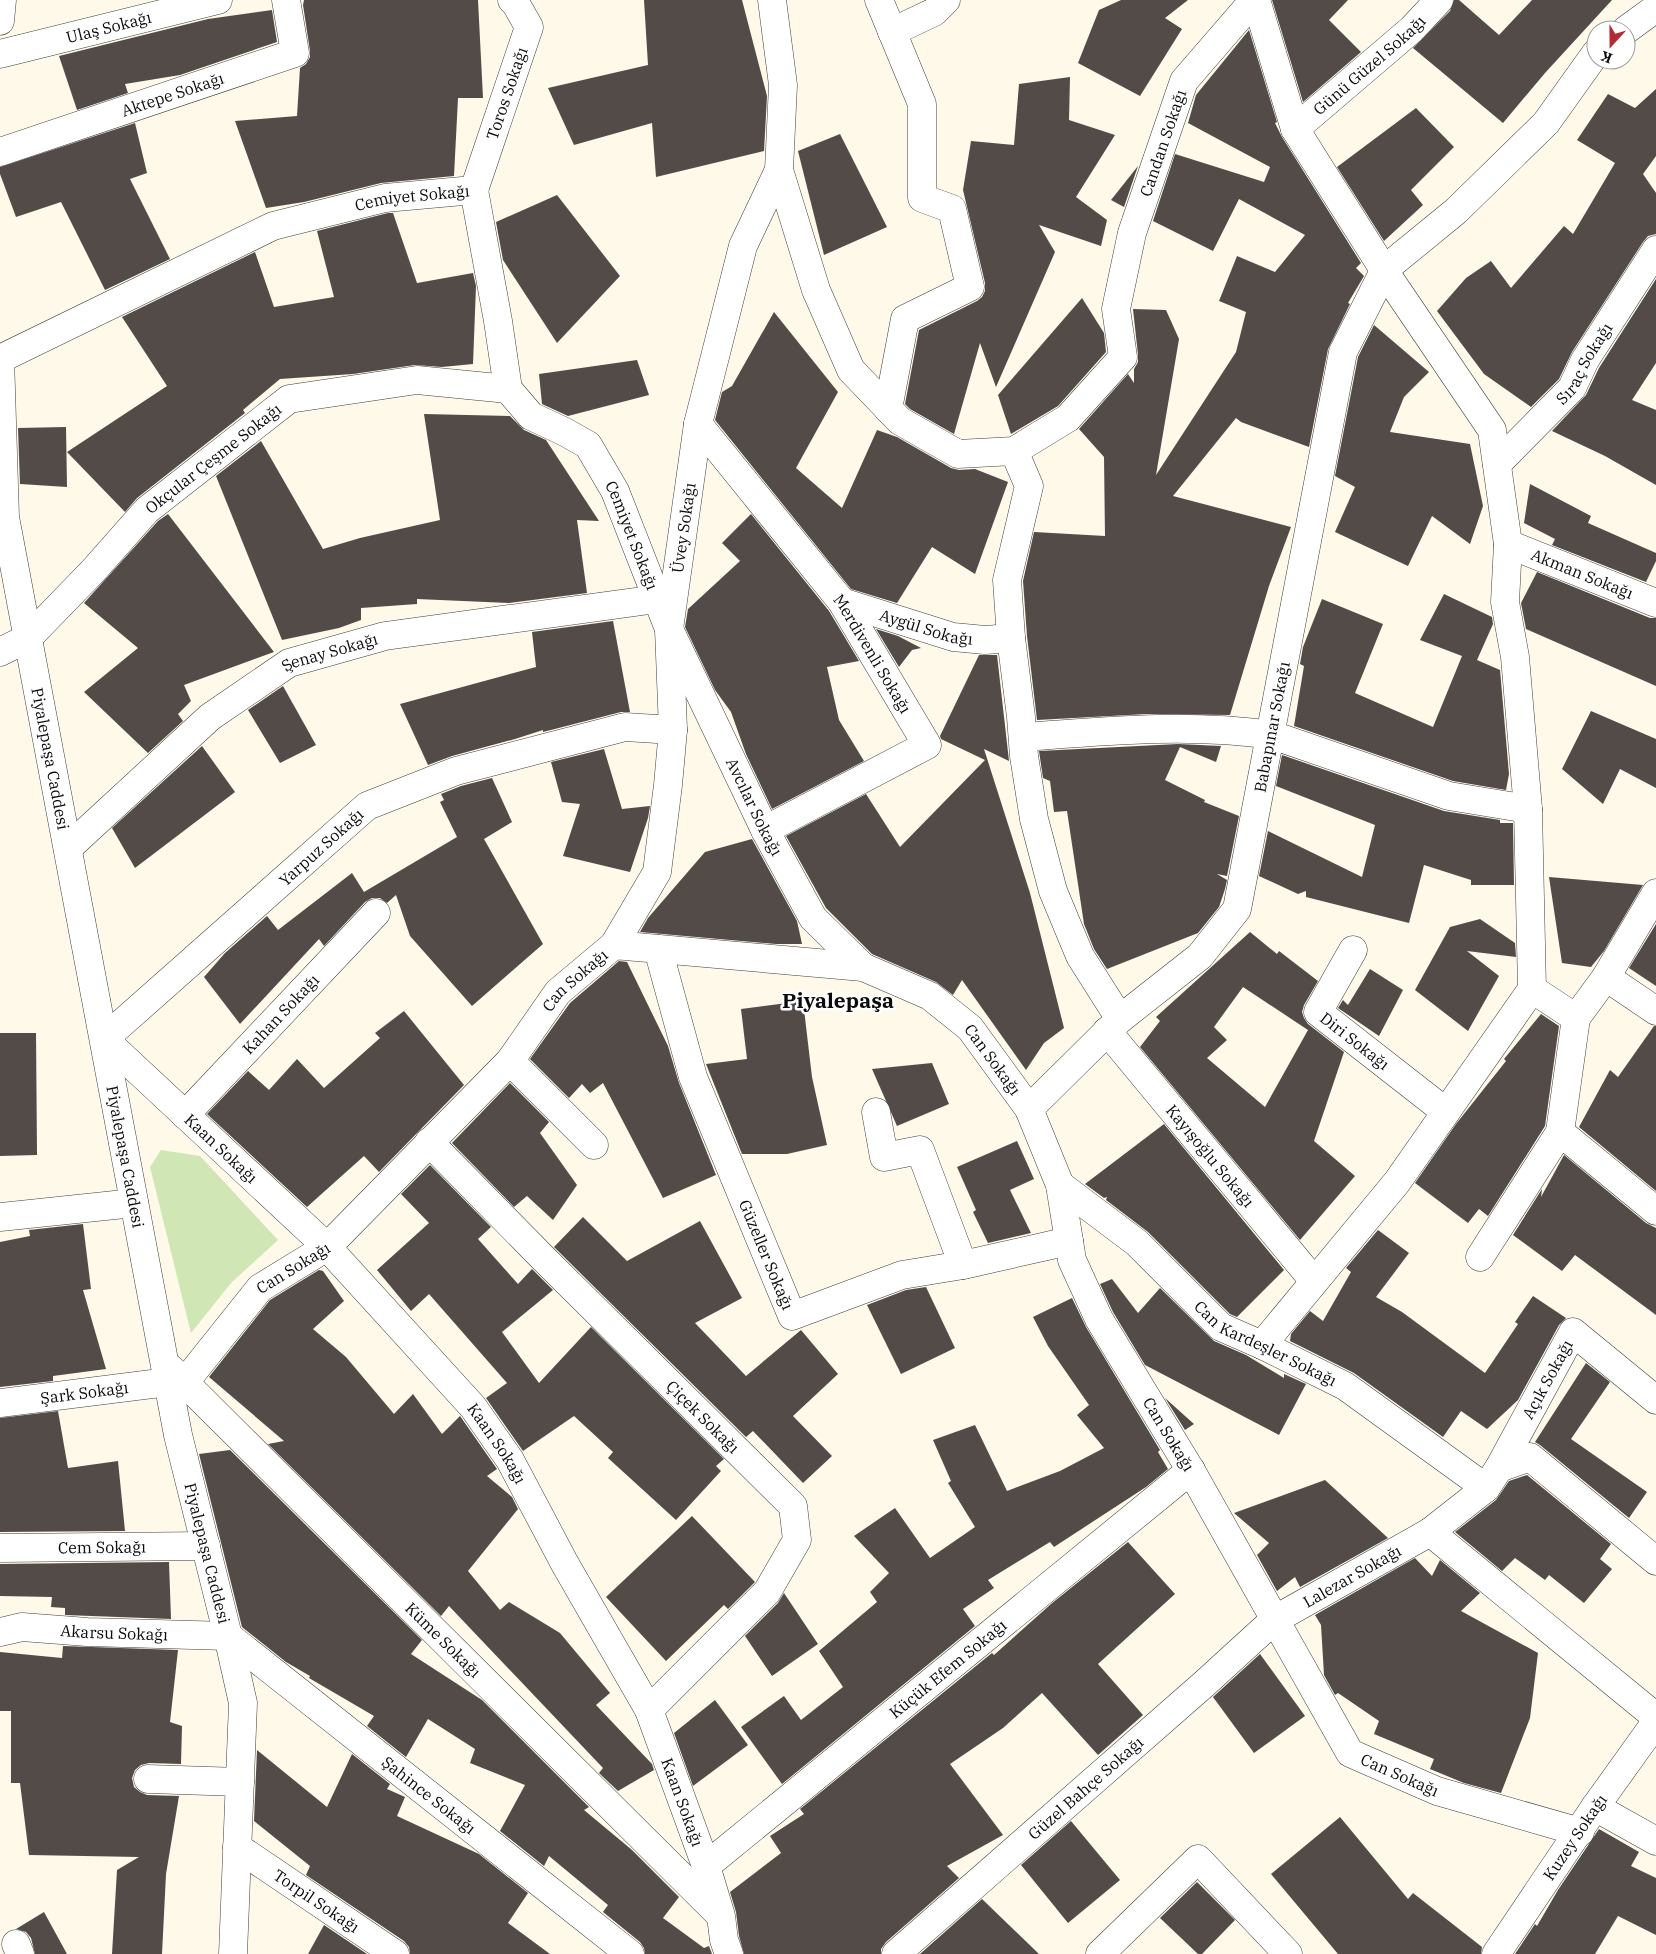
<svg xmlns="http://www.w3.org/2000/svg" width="1656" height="1954" viewBox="0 0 1656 1954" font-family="'IBM Plex Serif',serif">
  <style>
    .green { fill: #d0e6b5 }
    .building { fill: #534b48; fill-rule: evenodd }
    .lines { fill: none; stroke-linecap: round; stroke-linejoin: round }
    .minor-casing { stroke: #3e3e3e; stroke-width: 29 }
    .tertiary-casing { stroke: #3e3e3e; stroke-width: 29 }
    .minor { stroke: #fff; stroke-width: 28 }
    .tertiary { stroke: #fff; stroke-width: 28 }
    .labels { text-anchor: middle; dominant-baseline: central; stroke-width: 5; stroke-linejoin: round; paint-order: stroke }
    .street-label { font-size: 16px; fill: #0b0b0b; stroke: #fff }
    .district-label { font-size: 21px; font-weight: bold; fill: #0b0b0b; stroke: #fff }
  </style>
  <rect width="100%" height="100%" fill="#fef9e9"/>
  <!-- green -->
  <path class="green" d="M161 1150 200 1156 278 1240 231 1283 191 1333 150 1167Z"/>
  <!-- building -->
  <g class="building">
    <path d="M304 0H478L483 98H458L454 176 381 183 304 202 266 208 235 121 297 116 300 68 306 64 310 57V51L303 5Z"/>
    <path d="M644 0H742L767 96 764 151 656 177 652 123 574 145 548 88 648 65Z"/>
    <path d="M1121 0H1188L1165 18 1182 29 1140 96 1078 63 1099 10Z"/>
    <path d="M1272 0H1348L1329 20 1361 52 1303 102Z"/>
    <path d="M1454 0H1459L1499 35 1532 0H1612L1545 73 1503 123 1413 48 1450 11Z"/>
    <path d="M272 10 277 42 180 75 125 84 128 93 77 110 59 56 208 19Z"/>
    <path d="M1249 30 1277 122 1275 123 1282 137 1361 263 1356 268 1364 276 1348 303 1350 304 1328 349 1309 447 1241 422 1236 418 1173 496 1291 527 1269 586 1230 715 1147 714 1037 720 1027 636 1023 581 1034 532 1105 536 1104 457 1079 429 1128 374 1134 383V369L1138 362V355L1133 309 1166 310 1179 339 1156 475 1236 352 1246 312 1219 301 1237 256 1275 272 1305 235 1239 199 1213 251 1153 221 1175 154 1264 182 1270 167 1188 123 1196 95Z"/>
    <path d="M1070 77 1069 120 1115 135 1076 197 1107 220 1101 246 1039 225 1055 252 996 387 980 343 954 434 910 409 905 404 919 330 977 301 982 297 985 291V283L963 190 971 141 1014 145 1019 84Z"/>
    <path d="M1656 89V156L1643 174 1656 193V234L1648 236 1643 242 1572 352 1559 379 1531 407 1484 374 1437 311 1466 278 1491 261 1511 288 1564 226 1573 234 1615 163 1577 140 1608 94 1635 108Z"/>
    <path d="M1416 108 1454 147 1411 190 1423 205 1384 241 1337 167Z"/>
    <path d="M135 123 147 173 130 179 170 259 105 290 61 202 16 217 0 174V167Z"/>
    <path d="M840 134 887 227 824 255 798 151Z"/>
    <path d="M1138 166 1124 207 1111 200Z"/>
    <path d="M557 195 620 276 557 343 503 260 496 222Z"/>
    <path d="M388 213H393L417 283 473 273 476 286 473 364 442 367 415 365 353 374 280 379 243 410 245 413 137 498 125 512 67 452 167 386 122 317 255 252 274 307 334 297 317 231Z"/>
    <path d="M1656 279V363L1632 400 1656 410V485L1605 456 1552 431 1586 395 1599 368Z"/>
    <path d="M1082 298 1104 333 1106 352 1058 406 1011 434 998 395Z"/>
    <path d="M774 312 838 392 796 468 842 508 877 430 897 437 951 468 959 470 975 469 1008 482 975 574 932 547 897 603 851 589 715 420 722 392 732 386Z"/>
    <path d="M1374 325 1429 372 1404 397 1390 432 1470 444 1483 506 1470 544 1432 516 1408 566 1335 532 1355 487 1335 476 1358 357Z"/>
    <path d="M637 360 649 395 568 416 542 404 539 374Z"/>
    <path d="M424 414 510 416 524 430 546 440 599 521 577 520 587 593 509 603 417 599V604L361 608V620L339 628 282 640 216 476 261 441 323 549 360 538 440 520Z"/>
    <path d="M66 427 67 487 20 484 18 428Z"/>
    <path d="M1530 484 1591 516 1588 523 1656 553V561L1646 582 1552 545 1555 539 1524 523Z"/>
    <path d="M168 514 274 652 184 685 191 701 178 714 183 721 148 753 84 692 138 648 84 603 158 521Z"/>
    <path d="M751 514 829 611 859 661 827 667 839 720 864 761 772 809 746 754 731 712 715 690 685 627 688 609 740 561 722 543Z"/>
    <path d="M1537 572 1650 618H1656V686L1526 629 1521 603Z"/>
    <path d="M1444 594 1492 617 1493 624 1477 660 1500 670 1509 774 1506 790 1453 781 1294 726 1304 666 1300 664 1303 647 1322 599 1383 624 1355 693 1433 727 1462 656 1420 640Z"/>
    <path d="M613 621 630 712H621L543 732V730L515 739 452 756 428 765 400 704 536 667 532 632Z"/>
    <path d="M876 629 898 636 921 648 912 650 899 667Z"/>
    <path d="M979 655H997L1009 761 984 749 1030 893 1064 1028 1044 1043 1026 1070 962 980 953 995 936 982 872 954 826 908 786 836 866 794 900 847 985 760 941 739 940 736Z"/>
    <path d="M283 686 316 745 280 763 248 710Z"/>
    <path d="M1591 711 1656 739V788L1620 769 1603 804 1562 769Z"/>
    <path d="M1178 744 1221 746 1216 762 1180 747 1165 780 1205 800 1204 802 1239 816 1227 876 1217 874 1227 880 1225 889 1219 907 1198 933 1107 969 1094 949 1084 924 1067 811 1054 812 1050 781 1043 778 1039 751Z"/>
    <path d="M202 746 235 792 135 868 112 828Z"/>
    <path d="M604 749 622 809 650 806 648 818 630 872 563 856 580 804 562 802 551 762Z"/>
    <path d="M1282 755 1444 811 1500 820V823H1513L1514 885H1471V880L1424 865 1409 923 1306 897V891L1298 894 1259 876 1268 831 1362 877 1375 825 1276 786Z"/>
    <path d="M492 778 512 822 484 839 543 944 472 1006 410 936 396 895 387 903 380 898H372L365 902 324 946 319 939 240 1024 204 977 225 953 267 916 278 930 352 873 364 892 457 837 440 802 444 800 441 794 461 786Z"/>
    <path d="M752 839 797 921 802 944H776L640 932 648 918 705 852Z"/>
    <path d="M1549 877 1643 885 1604 951 1591 967 1562 963Z"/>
    <path d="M1480 919 1515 943 1516 957 1467 951 1499 976 1468 1031 1415 990 1450 927Z"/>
    <path d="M1656 924V986L1629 968Z"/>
    <path d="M1250 932 1277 954 1279 951 1318 981 1304 1005 1302 1012 1304 1018 1308 1024 1344 1052 1314 1141 1355 1176 1300 1240 1140 1047 1160 1021 1156 1017ZM1243 987 1308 1030 1265 1107 1207 1058 1227 1040 1214 1027Z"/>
    <path d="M619 961 627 962 668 1046 679 1083 716 1175 663 1198 603 1083 590 1093 582 1084 569 1098 530 1059 570 1003Z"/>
    <path d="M1370 969 1403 990 1379 1036 1338 1008 1343 1000 1348 1005Z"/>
    <path d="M803 1001 812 1077 827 1145 787 1154H742L706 1064 747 1059 741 1009Z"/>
    <path d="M404 1011 464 1085 379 1172 364 1156 307 1207 207 1114 248 1071 269 1090 297 1059 324 1088 380 1038 375 1033Z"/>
    <path d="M1541 1014 1559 1026 1545 1126 1488 1216 1479 1209 1468 1223 1415 1183 1456 1124 1506 1061 1504 1059Z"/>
    <path d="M1654 1026H1656V1191L1579 1127 1610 1070 1618 1077Z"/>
    <path d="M0 1033H36L37 1155 0 1156Z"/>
    <path d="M932 1063 949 1104 897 1126 872 1069Z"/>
    <path d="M510 1083 549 1122 540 1133 577 1185 553 1220 527 1196 514 1207 452 1143Z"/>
    <path d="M1164 1124 1284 1270 1237 1317 1230 1314 1148 1232 1106 1200 1107 1197 1104 1198 1085 1184Z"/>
    <path d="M1017 1141 1034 1179 1010 1190 1031 1233 988 1243 973 1212 976 1210 957 1167Z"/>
    <path d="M1564 1155 1646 1223 1656 1228V1315L1575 1255 1562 1271 1513 1235 1542 1189 1541 1197Z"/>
    <path d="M430 1165 491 1227 478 1239 518 1284 532 1269 553 1290 502 1332 539 1383 591 1327 724 1459 716 1466 721 1471 676 1520 608 1458 613 1452 574 1416 523 1451 486 1398 507 1383 429 1294 411 1311 377 1270 429 1223 401 1194Z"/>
    <path d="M583 1217 627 1261 700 1221 742 1298 695 1323 746 1376 801 1330 838 1374 793 1416 832 1456 803 1483 753 1431 746 1437 554 1247Z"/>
    <path d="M83 1224 91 1289 83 1290 106 1369 53 1376V1381L0 1387V1242L30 1236 29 1230Z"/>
    <path d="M1378 1230 1409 1253 1376 1297 1402 1312 1485 1373 1518 1324 1515 1322 1533 1296 1566 1318 1559 1325 1518 1400 1487 1429 1461 1411 1443 1437 1354 1373 1290 1341 1291 1334 1310 1311 1323 1321 1351 1272 1346 1268Z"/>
    <path d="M319 1270 323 1271 344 1301 313 1329 346 1357 394 1414 413 1394 442 1434 460 1416 497 1469 487 1476 512 1497 518 1509 468 1571 500 1610 509 1602 560 1633 610 1693 596 1705 652 1764 654 1770 618 1791 599 1773 603 1768 449 1606 441 1616 268 1444 284 1441 209 1377 270 1300Z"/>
    <path d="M1112 1279 1138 1313 1160 1288 1214 1341 1246 1355 1284 1378V1374L1306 1384 1279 1435 1145 1365 1113 1312 1100 1284Z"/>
    <path d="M926 1287 955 1348 901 1374 867 1305 906 1290Z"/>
    <path d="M1072 1298 1086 1327 1160 1450 1158 1452 1168 1469 1146 1487 1054 1547 1050 1542 988 1580 994 1588 963 1609 975 1626 782 1784 741 1727 784 1696 801 1720 843 1687 819 1651 877 1602 870 1592 889 1573 854 1536 895 1508 930 1558 975 1527 948 1483 951 1481 933 1440 975 1425 1007 1491 1060 1471 1104 1448 1077 1415 1089 1405 1048 1346 1033 1317Z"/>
    <path d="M1586 1363 1610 1382 1571 1439 1647 1492 1629 1518 1540 1445 1535 1442Z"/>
    <path d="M1165 1398 1194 1424 1185 1430Z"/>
    <path d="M58 1411 68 1468 118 1461 125 1531 0 1532V1418Z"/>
    <path d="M230 1450 422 1640 411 1654 482 1700 589 1807 584 1810 632 1850 679 1897 663 1918 704 1948 709 1946 712 1954H645L644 1948 640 1942 603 1912 608 1905 549 1856 544 1866 500 1831 525 1785 470 1763 475 1749 428 1719 406 1757 367 1726 374 1716 309 1678 310 1676 286 1662 242 1627 199 1454Z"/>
    <path d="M1527 1475 1611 1544 1600 1559 1612 1569 1584 1603 1549 1575 1545 1580 1515 1558 1502 1571 1455 1532 1496 1500 1509 1481Z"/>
    <path d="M1325 1480 1388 1538 1300 1587 1295 1577 1277 1591 1257 1555 1269 1543 1234 1513Z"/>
    <path d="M692 1516 755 1582 728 1609 724 1605 666 1661 606 1597Z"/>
    <path d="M1128 1542 1175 1594 1098 1664 1143 1715 1098 1755 1042 1693 1003 1728 950 1764 1003 1835 947 1866 959 1878 886 1942 881 1949V1954H744L739 1936 736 1912 730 1892 781 1853 770 1836 804 1814 800 1809 992 1653 994 1655 1051 1604Z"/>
    <path d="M1415 1558 1432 1576 1440 1560 1480 1593 1461 1611 1538 1653 1530 1718 1501 1793 1464 1783 1430 1769 1434 1759 1374 1734 1379 1721 1338 1693 1335 1695 1324 1675 1321 1625 1315 1615Z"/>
    <path d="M169 1562 171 1619 65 1615V1608L51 1607 52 1597 0 1596V1564Z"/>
    <path d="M784 1593 818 1644 772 1676 745 1636 778 1603Z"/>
    <path d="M63 1646 178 1650 170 1722 182 1726 181 1764 149 1763 141 1765 135 1770 132 1778 134 1787 140 1792 147 1795 179 1796 166 1874 162 1954H112L117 1870 139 1857 29 1855 20 1783H11V1711H0V1652L62 1658Z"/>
    <path d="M1260 1654 1305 1716 1254 1753 1213 1697Z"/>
    <path d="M715 1700 748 1745 693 1786 674 1733Z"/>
    <path d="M257 1750 327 1807 352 1754 390 1784 387 1789 405 1797 397 1816 479 1854 528 1893 508 1923 550 1954H410L409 1947 404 1941 306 1875 310 1866 254 1821Z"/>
    <path d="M1340 1817 1408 1899 1413 1893 1482 1947 1481 1954H1338L1271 1874Z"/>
    <path d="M1071 1821 1120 1880 1068 1923 1021 1865Z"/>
    <path d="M1599 1829 1639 1852 1631 1866 1656 1878V1935L1618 1916 1595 1954H1515L1535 1924 1537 1926 1558 1890Z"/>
    <path d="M1197 1882 1235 1920 1202 1954H1198L1160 1918Z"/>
    <path d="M982 1899 1039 1954H920Z"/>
    <path d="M44 1912 67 1954H35L31 1938 26 1932 16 1929Z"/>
    <path d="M324 1925 367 1954H308Z"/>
  </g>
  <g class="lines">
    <defs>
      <g id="minor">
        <path id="s1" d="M772 0 783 85 779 170 816 290 851 370 900 421 958 454 1014 451 1068 418 1123 357 1116 309 1132 233 1184 81 1254 0"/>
        <path d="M879 0 922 104V198L952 209 970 287 905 319 888 409"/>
        <path d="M1256 0 1295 129 1391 281 1492 430 1508 544 1505 602 1515 657 1528 809 1532 989 1397 1182 1262 1345"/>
        <path d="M1626 30 1656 8"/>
        <path d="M892 32 934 12 946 0"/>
        <path id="s2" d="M0 54 218 0"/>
        <path id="s3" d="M1295 129 1412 29 1439 0"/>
        <path id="s4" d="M0 152 295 53 286 0"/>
        <path id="s5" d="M474 190 498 321 508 389 531 416 565 432 588 445 615 491 669 629 765 830 813 918 863 967"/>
        <path id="s6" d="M474 190 529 27 516 4 512 0"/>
        <path id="s7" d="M0 359 273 226 385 198 474 190"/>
        <path id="s8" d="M698 424 842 602 927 745 765 830"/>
        <path d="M1014 451 1029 486 1007 580 1011 638 1021 717 1024 756 1034 819 1053 891 1080 956 1120 1019"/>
        <path id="s9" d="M1497 464 1572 388 1585 360 1656 250"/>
        <path id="s10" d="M1508 544 1656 603"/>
        <path id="s11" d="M842 602 953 637 985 640 1011 638"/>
        <path id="s12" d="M0 652 28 638 93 571 147 510 289 399 417 380 508 389"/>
        <path id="s13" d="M673 730 625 727 456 771 367 806 104 1039 327 1247 473 1407 510 1460 565 1564 649 1710 706 1866 721 1916 724 1940 729 1954"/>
        <path d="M1023 737C1105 731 1189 723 1272 735L1449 796 1528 809"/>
        <path id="s14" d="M68 848 210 717 289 663 385 636 657 599"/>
        <path id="s15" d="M614 945 657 872 668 785 673 730 669 629 698 424 743 246 779 170"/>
        <path id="s16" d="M658 949 693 1077 792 1316 902 1275 963 1265 1069 1241"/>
        <path id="s17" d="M1353 950 1318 1012 1446 1112"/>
        <path d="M1606 977 1656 1011"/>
        <path d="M1532 989 1576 1018"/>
        <path id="s18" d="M1107 1031 1314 1281"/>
        <path d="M510 1061 594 1145"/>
        <path id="s19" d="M1029 1109 1120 1019 1200 956 1237 909 1343 352 1385 269 1456 211 1546 123 1596 53"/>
        <path d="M876 1112 884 1157 920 1150 963 1265"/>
        <path id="s20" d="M185 1115 376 913"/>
        <path d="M1560 1132 1656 1211"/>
        <path id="s21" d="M429 1142 543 1258 793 1506 797 1540 767 1592 649 1710"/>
        <path id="s22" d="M1060 1185 1137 1243 1221 1327 1262 1345 1345 1386 1486 1488"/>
        <path d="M0 1217 134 1203"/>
        <path d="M1480 1257 1560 1132 1576 1018 1606 977 1656 893"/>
        <path id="s23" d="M171 1369 719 1914"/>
        <path id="s24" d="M185 1382 260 1288 327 1247 510 1061 558 992 614 945 863 967 930 996 970 1028 1029 1109 1060 1185 1072 1260 1099 1319 1193 1474 1350 1753 1437 1791 1580 1832"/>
        <path id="s25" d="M0 1403 168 1382"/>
        <path id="s26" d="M1499 1468 1573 1332 1656 1400"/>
        <path id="s27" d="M0 1548 206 1546"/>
        <path d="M1656 1561 1530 1457 1499 1468 1486 1488 1430 1532 1656 1717"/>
        <path id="s28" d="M0 1632 22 1627 87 1632 228 1636 630 1954"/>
        <path d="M148 1779 240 1782"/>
        <path d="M1595 1807 1656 1841"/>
        <path id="s29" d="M237 1847 395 1954"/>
        <path id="s30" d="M706 1866 1191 1470"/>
        <path d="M16 1944 20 1954"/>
        <path id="s31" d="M896 1954 1204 1684 1274 1620 1430 1532"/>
        <path d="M1100 1954 1198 1859 1288 1954"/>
        <path id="s32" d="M1496 1954 1595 1807 1656 1722"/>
      </g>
      <g id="tertiary">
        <path d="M0 21 2 0"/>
        <path id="s33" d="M0 358 5 517 178 1435 228 1636 243 1703 233 1954"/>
      </g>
    </defs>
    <!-- minor casing -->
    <use href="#minor" class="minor-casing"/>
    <!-- tertiary casing -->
    <use href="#tertiary" class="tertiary-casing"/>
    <!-- minor -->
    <use href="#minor" class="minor"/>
    <!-- tertiary -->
    <use href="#tertiary" class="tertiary"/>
  </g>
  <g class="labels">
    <!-- street labels -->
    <g class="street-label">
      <text stroke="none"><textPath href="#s2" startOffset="112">Ulaş Sokağı</textPath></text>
      <text stroke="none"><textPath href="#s3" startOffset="98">Günü Güzel Sokağı</textPath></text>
      <text stroke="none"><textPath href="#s6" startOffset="102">Toros Sokağı</textPath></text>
      <text stroke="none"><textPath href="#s4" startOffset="182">Aktepe Sokağı</textPath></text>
      <text stroke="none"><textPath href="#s1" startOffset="944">Candan Sokağı</textPath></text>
      <text stroke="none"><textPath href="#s7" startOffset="446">Cemiyet Sokağı</textPath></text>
      <text stroke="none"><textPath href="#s9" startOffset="134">Sıraç Sokağı</textPath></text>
      <text stroke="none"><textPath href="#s12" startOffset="290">Okçular Çeşme Sokağı</textPath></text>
      <text stroke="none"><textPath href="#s15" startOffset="431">Üvey Sokağı</textPath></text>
      <text stroke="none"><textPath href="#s5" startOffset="402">Cemiyet Sokağı</textPath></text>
      <text stroke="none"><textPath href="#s10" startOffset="80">Akman Sokağı</textPath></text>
      <text stroke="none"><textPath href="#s11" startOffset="88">Aygül Sokağı</textPath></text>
      <text stroke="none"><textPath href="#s14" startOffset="331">Şenay Sokağı</textPath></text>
      <text stroke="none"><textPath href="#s8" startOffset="289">Merdivenli Sokağı</textPath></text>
      <text stroke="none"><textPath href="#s19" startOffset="475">Babapınar Sokağı</textPath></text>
      <text stroke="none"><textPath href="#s33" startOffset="405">Piyalepaşa Caddesi</textPath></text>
      <text stroke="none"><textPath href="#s5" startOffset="700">Avcılar Sokağı</textPath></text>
      <text transform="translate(321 847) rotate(-42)">Yarpuz Sokağı</text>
      <text stroke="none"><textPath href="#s24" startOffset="564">Can Sokağı</textPath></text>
      <text stroke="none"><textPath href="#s20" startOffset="139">Kahan Sokağı</textPath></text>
      <text stroke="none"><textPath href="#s17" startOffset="118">Diri Sokağı</textPath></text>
      <text stroke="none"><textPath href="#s24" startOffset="1030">Can Sokağı</textPath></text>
      <text stroke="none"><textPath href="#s13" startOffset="830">Kaan Sokağı</textPath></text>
      <text stroke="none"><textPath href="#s18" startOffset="162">Kayışoğlu Sokağı</textPath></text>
      <text stroke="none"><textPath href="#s33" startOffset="810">Piyalepaşa Caddesi</textPath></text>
      <text stroke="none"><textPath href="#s16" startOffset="325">Güzeller Sokağı</textPath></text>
      <text stroke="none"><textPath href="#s24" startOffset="159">Can Sokağı</textPath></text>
      <text stroke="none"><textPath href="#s22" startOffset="262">Can Kardeşler Sokağı</textPath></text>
      <text stroke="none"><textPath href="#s26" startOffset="101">Açık Sokağı</textPath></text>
      <text stroke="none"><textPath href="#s25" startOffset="85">Şark Sokağı</textPath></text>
      <text stroke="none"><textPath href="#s21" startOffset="388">Çiçek Sokağı</textPath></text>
      <text stroke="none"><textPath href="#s24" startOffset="1449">Can Sokağı</textPath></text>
      <text stroke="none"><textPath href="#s13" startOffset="1235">Kaan Sokağı</textPath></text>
      <text stroke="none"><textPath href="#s27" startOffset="102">Cem Sokağı</textPath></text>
      <text stroke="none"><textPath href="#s33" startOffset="1215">Piyalepaşa Caddesi</textPath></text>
      <text stroke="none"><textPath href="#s31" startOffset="594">Lalezar Sokağı</textPath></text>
      <text stroke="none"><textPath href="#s28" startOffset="115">Akarsu Sokağı</textPath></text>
      <text stroke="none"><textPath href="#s23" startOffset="384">Küme Sokağı</textPath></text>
      <text stroke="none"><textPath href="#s30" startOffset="312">Küçük Efem Sokağı</textPath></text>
      <text stroke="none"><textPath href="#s24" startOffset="1870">Can Sokağı</textPath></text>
      <text stroke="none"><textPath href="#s31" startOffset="252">Güzel Bahçe Sokağı</textPath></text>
      <text stroke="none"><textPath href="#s28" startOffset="485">Şahince Sokağı</textPath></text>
      <text stroke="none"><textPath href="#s13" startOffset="1640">Kaan Sokağı</textPath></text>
      <text stroke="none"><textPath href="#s32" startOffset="141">Kuzey Sokağı</textPath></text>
      <text stroke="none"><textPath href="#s29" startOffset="96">Torpil Sokağı</textPath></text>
    </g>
    <!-- district labels -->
    <g class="district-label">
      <text x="838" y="1000">Piyalepaşa</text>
    </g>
  </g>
  <!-- north arrow -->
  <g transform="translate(1611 45) rotate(201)"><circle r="24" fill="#ffffff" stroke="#9d9d9d"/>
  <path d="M0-4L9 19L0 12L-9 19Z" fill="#b32a36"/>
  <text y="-8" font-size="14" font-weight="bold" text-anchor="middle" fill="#0b0b0b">K</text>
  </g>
</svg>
